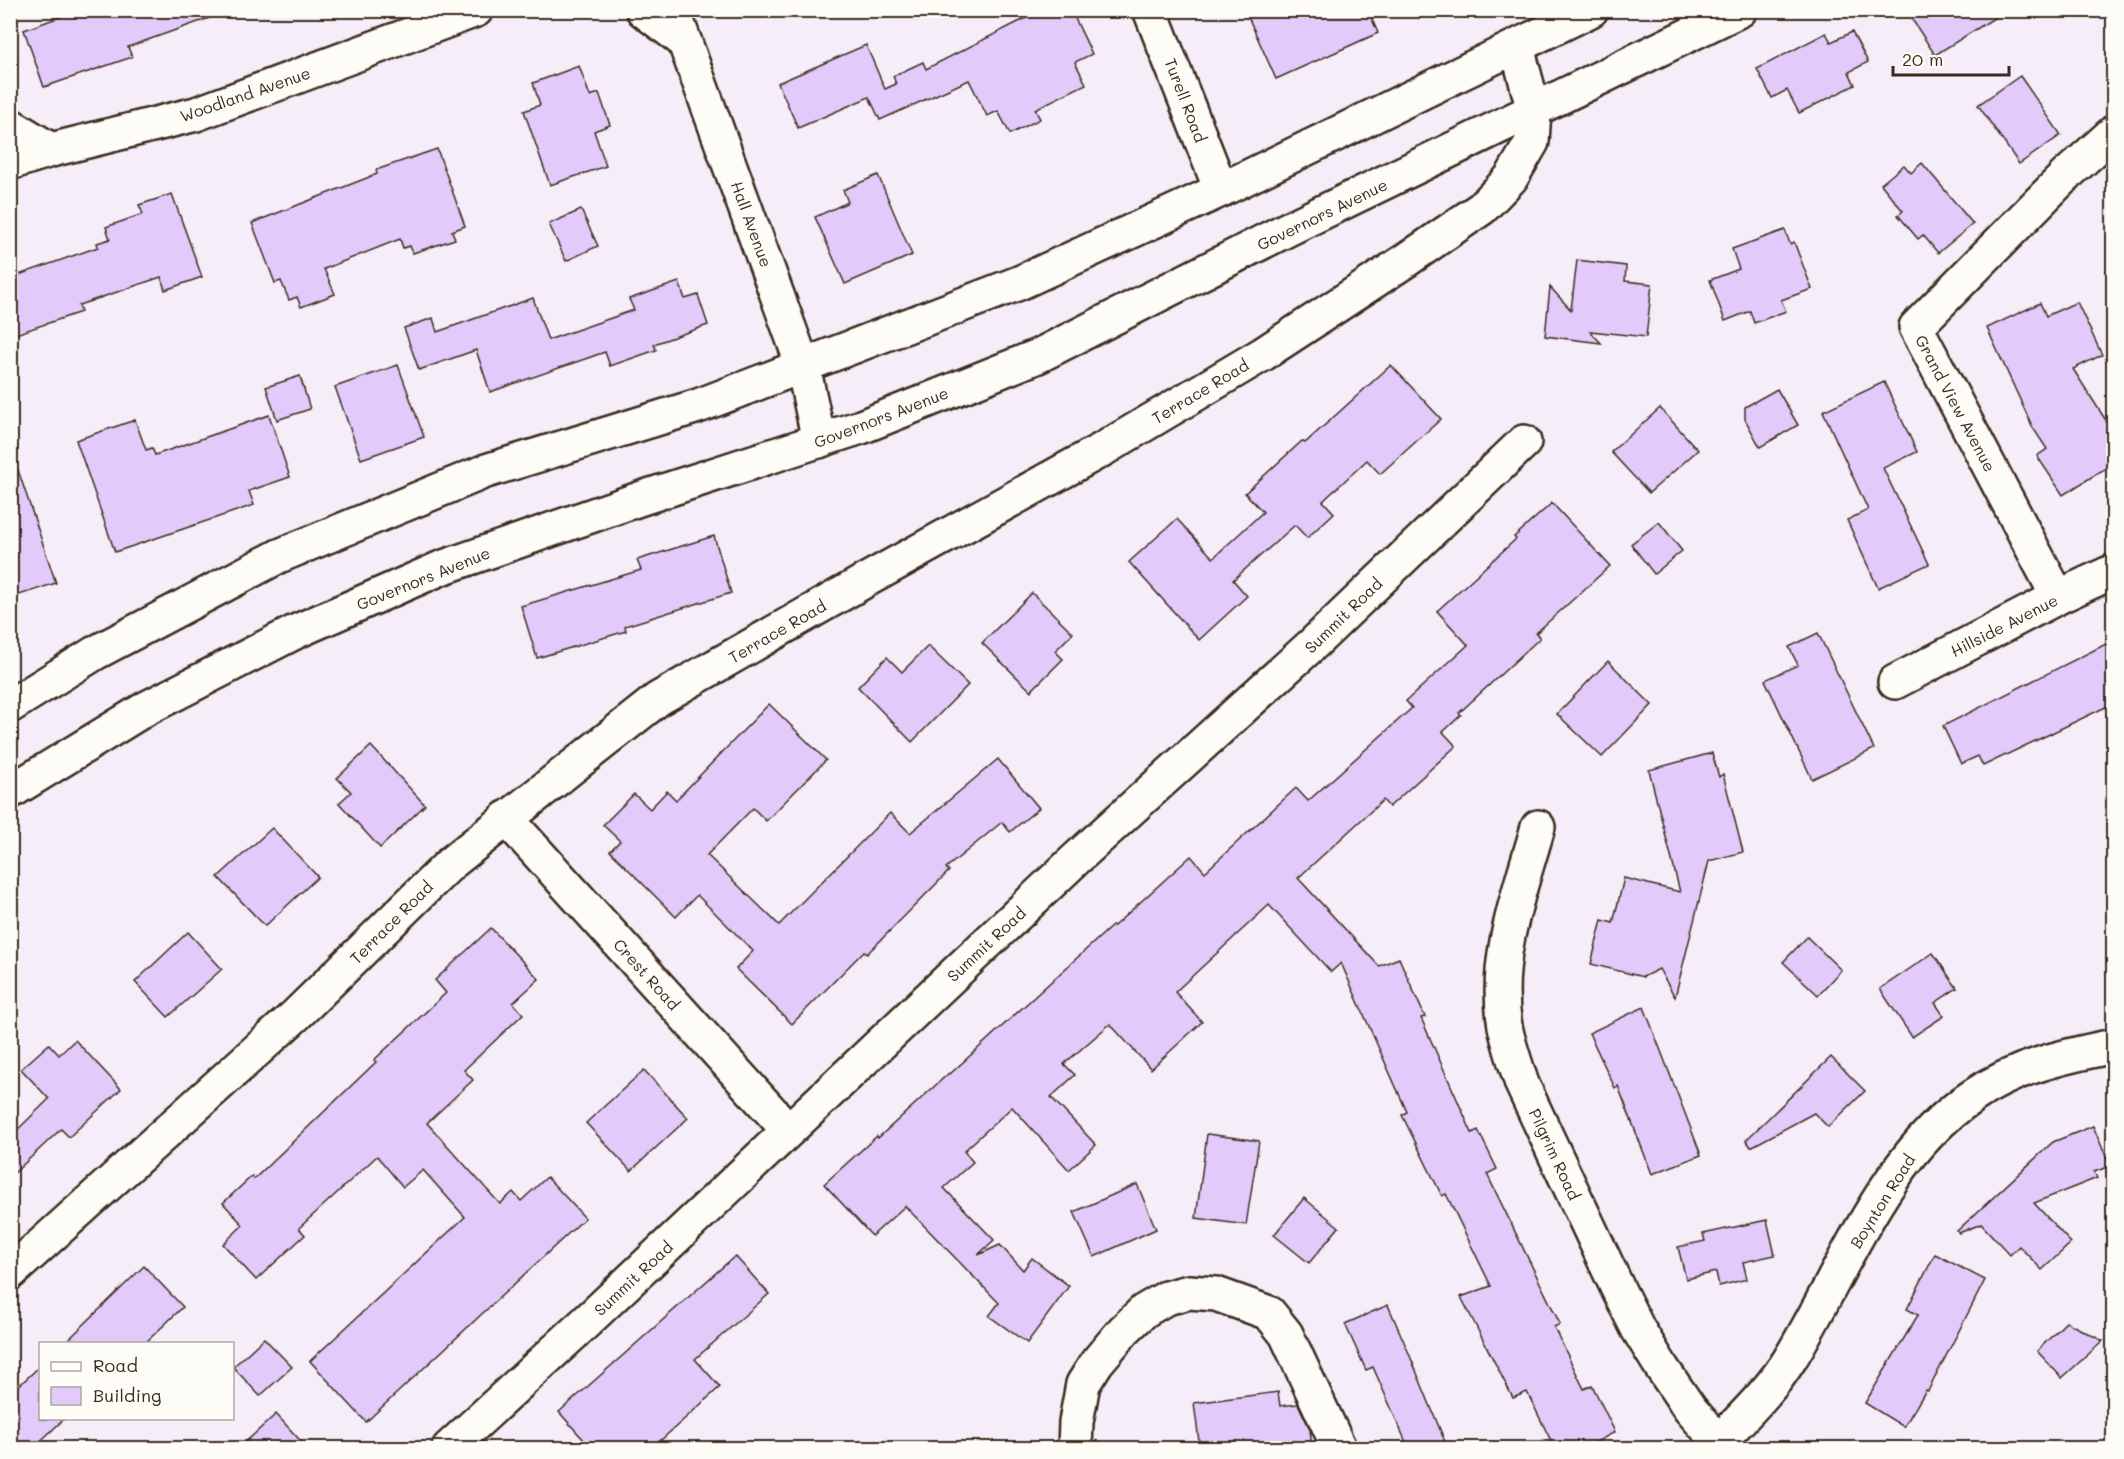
<svg xmlns="http://www.w3.org/2000/svg" width="2124" height="1459" viewBox="0 0 2124 1459" font-family="Mali,sans-serif">
  <style>
    .building { fill: #e2cafa; stroke: #3b2a1e; stroke-width: 1.5 }
    .lines { fill: none; stroke-linecap: round; stroke-linejoin: round }
    .minor-casing { stroke: #3b2a1e; stroke-width: 38 }
    .tertiary-casing { stroke: #3b2a1e; stroke-width: 38 }
    .minor { stroke: #fdfcf7; stroke-width: 33 }
    .tertiary { stroke: #fdfcf7; stroke-width: 33 }
    .labels { text-anchor: middle; dominant-baseline: central; stroke-width: 6; stroke-linejoin: round; paint-order: stroke }
    .street-label { font-size: 16px; fill: #3b2a1e; stroke: #fdfcf7 }
  </style>
  <rect width="100%" height="100%" fill="#f5edf8"/>
  <filter id="ink" filterUnits="userSpaceOnUse"><feTurbulence type="fractalNoise" baseFrequency=".0167" numOctaves="2"/><feDisplacementMap in="SourceGraphic" scale="12" xChannelSelector="R" yChannelSelector="G"/><feConvolveMatrix kernelMatrix="1 2 1 2 8 2 1 2 1" color-interpolation-filters="sRGB"/></filter>
  <g filter="url(#ink)">
    <!-- building -->
    <g class="building">
      <path d="M79 10H217L218 15 128 47 132 57 44 87 24 30Z"/>
      <path d="M1042 10H1071L1092 54 1075 62 1086 84 1035 109 1040 119 1010 134 998 111 987 116 969 80 880 120 869 97 798 128 778 83 866 45 885 89 896 84 893 76 923 62 926 69Z"/>
      <path d="M1245 10H1368L1378 33 1276 79Z"/>
      <path d="M1906 10H2007L1935 55Z"/>
      <path d="M1852 32 1868 62 1849 72 1855 85 1799 113 1787 90 1772 98 1757 69 1826 33 1831 42Z"/>
      <path d="M579 66 590 96 599 93 610 125 594 131 606 166 550 185 524 111 540 105 533 83Z"/>
      <path d="M2020 76 2061 135 2019 164 1978 105Z"/>
      <path d="M437 149 465 226 452 231 455 239 413 253 410 246 403 248 400 239 324 269 335 294 301 307 297 297 289 300 281 281 275 283 252 223 377 174 376 170Z"/>
      <path d="M1922 163 1973 224 1938 253 1923 235 1918 239 1898 215 1903 211 1881 184 1904 165 1911 173Z"/>
      <path d="M878 175 912 255 845 284 815 217 848 202 843 190Z"/>
      <path d="M172 194 202 277 165 290 161 277 79 305 81 312 10 336V278L98 247 97 243 110 239 106 227 143 214 139 205Z"/>
      <path d="M581 210 598 246 566 261 549 224Z"/>
      <path d="M1785 230 1790 244 1794 242 1812 289 1781 300 1786 311 1754 323 1750 311 1725 321 1710 280 1739 269 1732 249Z"/>
      <path d="M1577 260 1626 266 1625 281 1652 284 1646 337 1590 331 1601 343 1545 336 1550 287 1571 310Z"/>
      <path d="M679 282 685 299 698 295 708 325 654 344 656 350 610 366 605 352 490 392 476 350 419 370 404 328 433 318 437 332 533 298 548 340 634 310 629 299Z"/>
      <path d="M2077 302 2102 355 2073 369 2114 433V463L2063 495 2037 456 2047 449 2033 428 1987 328 2040 303 2046 316Z"/>
      <path d="M398 365 424 437 361 459 335 387Z"/>
      <path d="M1391 365 1441 419 1380 474 1367 460 1323 501 1334 513 1307 538 1295 525 1233 580 1247 596 1199 640 1129 562 1177 519 1213 558 1263 512 1245 493 1302 441 1305 443Z"/>
      <path d="M300 376 310 409 277 420 266 387Z"/>
      <path d="M1884 382 1917 452 1883 468 1929 564 1878 588 1847 520 1868 510 1823 411Z"/>
      <path d="M1777 389 1798 425 1760 447 1745 419V407Z"/>
      <path d="M1660 408 1698 450 1649 493 1611 452Z"/>
      <path d="M269 415 290 477 249 491 254 505 115 552 76 440 135 420 146 450 152 448 155 455Z"/>
      <path d="M16 464 56 583 10 598V465Z"/>
      <path d="M1552 503 1610 566 1536 633 1540 638 1459 713 1461 715 1443 732 1456 746 1389 807 1383 800 1298 878 1379 966 1399 958 1425 1017 1421 1018 1472 1133 1478 1130 1497 1169 1487 1174 1560 1324 1554 1327 1584 1389 1592 1385 1615 1432 1583 1449H1555L1527 1392 1513 1398 1461 1297 1491 1286 1446 1194 1442 1196 1402 1115 1407 1112 1341 963 1331 972 1269 905 1175 992 1202 1022 1151 1069 1110 1024 1064 1064 1075 1075 1051 1097 1096 1145 1069 1170 1012 1107 964 1151 973 1162 944 1188 994 1240 978 1255 1000 1245 1023 1270 1032 1258 1069 1286 1027 1343 989 1316 999 1303 905 1206 872 1236 824 1184 877 1136 878 1138 949 1073 950 1074 1113 925 1114 926 1191 856 1205 872 1296 788 1308 801 1412 708 1406 701 1468 645 1437 611 1516 539 1514 537Z"/>
      <path d="M1659 522 1682 551 1654 574 1631 544Z"/>
      <path d="M714 536 731 593 625 626 626 631 537 658 521 606 641 570 637 560Z"/>
      <path d="M1032 593 1073 633 1055 651 1063 659 1031 691 982 643Z"/>
      <path d="M1818 633 1874 749 1812 779 1765 680 1798 665 1789 647Z"/>
      <path d="M2114 640V703L1983 766 1978 756 1961 764 1943 726Z"/>
      <path d="M928 646 968 685 912 742 858 687 887 657 902 672Z"/>
      <path d="M1608 661 1652 705 1602 757 1557 714Z"/>
      <path d="M769 704 826 760 766 821 753 808 707 855 779 925 890 813 910 833 998 759 1039 808 1010 832 1002 822 946 868 949 871 867 954 864 951 792 1024 736 969 753 951 697 895 676 917 610 851 620 841 603 825 634 794 650 809 667 791 676 800Z"/>
      <path d="M371 746 425 805 380 848 339 803 351 792 337 778Z"/>
      <path d="M1712 753 1719 777 1723 774 1743 852 1709 861 1675 997 1659 969 1643 977 1591 964 1602 920 1613 923 1624 878 1680 892 1649 770Z"/>
      <path d="M272 828 318 877 265 926 218 877Z"/>
      <path d="M491 928 539 979 513 1003 523 1014 464 1070 473 1080 427 1123 500 1204 513 1192 521 1201 547 1177 585 1218 366 1422 310 1361 465 1217 423 1170 403 1187 377 1156 299 1228 305 1235 256 1280 223 1244 243 1225 223 1203 252 1176 254 1179 376 1062 374 1060 446 993 435 980Z"/>
      <path d="M188 932 222 969 168 1017 135 982Z"/>
      <path d="M1807 937 1841 970 1818 995 1783 962Z"/>
      <path d="M1933 953 1957 988 1935 1003 1944 1016 1912 1037 1880 989Z"/>
      <path d="M1644 1007 1701 1155 1652 1174 1618 1086 1615 1088 1589 1033Z"/>
      <path d="M75 1040 121 1089 69 1137 61 1129 10 1177V1137L49 1099 21 1069 49 1044 59 1055Z"/>
      <path d="M1831 1057 1865 1091 1828 1127 1814 1113 1751 1147 1746 1140Z"/>
      <path d="M644 1070 688 1118 631 1171 586 1123Z"/>
      <path d="M2093 1126 2110 1166 2094 1172 2097 1178 2034 1203 2071 1243 2042 1270 2019 1246 2010 1255 1981 1224 1959 1233 1957 1231 2053 1142Z"/>
      <path d="M1207 1134 1259 1141 1246 1225 1196 1218Z"/>
      <path d="M1137 1184 1156 1229 1094 1257 1074 1212Z"/>
      <path d="M1304 1198 1339 1227 1309 1263 1274 1235Z"/>
      <path d="M1767 1220 1775 1255 1743 1262 1747 1279 1719 1286 1716 1272 1686 1279 1678 1247 1705 1241 1703 1234Z"/>
      <path d="M1935 1254 1985 1280 1928 1391 1926 1390 1904 1427 1865 1403 1918 1315 1907 1309Z"/>
      <path d="M735 1256 769 1294 695 1359 720 1387 651 1449H592L559 1412Z"/>
      <path d="M144 1266 183 1307 144 1344H64Z"/>
      <path d="M1388 1305 1408 1351 1448 1449H1409L1373 1367 1366 1370 1345 1324Z"/>
      <path d="M2066 1322 2103 1341 2062 1378 2037 1351Z"/>
      <path d="M264 1338 292 1367 260 1396 233 1367Z"/>
      <path d="M40 1366V1419H64L32 1449H10V1394Z"/>
      <path d="M1278 1392 1280 1406 1298 1404 1310 1429 1312 1449H1200L1194 1403Z"/>
      <path d="M276 1414 308 1449H238Z"/>
    </g>
    <g class="lines">
      <defs>
        <g id="minor">
          <path d="M643 10 684 41"/>
          <path d="M673 10 803 366 819 441"/>
          <path d="M1150 10 1221 190"/>
          <path d="M10 125 51 150"/>
          <path d="M10 163 51 150 196 114 476 10"/>
          <path d="M2058 597 1916 327 2064 177 2114 132"/>
          <path d="M1895 682 2058 597 2114 571"/>
          <path d="M506 818 788 1130"/>
          <path d="M1538 827C1520 891 1493 959 1505 1026 1509 1046 1516 1065 1522 1084L1617 1287 1638 1329 1662 1368 1690 1409 1719 1442 1720 1448"/>
          <path d="M10 1273 296 1015 451 863 658 699 868 579 1105 448 1263 354 1408 259 1482 208 1511 178 1532 142 1534 111 1517 47"/>
          <path d="M1719 1442C1744 1415 1771 1390 1790 1359 1843 1272 1886 1153 1973 1096 2015 1067 2064 1056 2114 1046"/>
          <path d="M449 1448 585 1323 1076 859 1314 643 1524 442"/>
          <path d="M1075 1448 1076 1422 1083 1384 1097 1362 1124 1330 1144 1311 1166 1298 1189 1292 1216 1294 1269 1313 1286 1334 1339 1448"/>
        </g>
        <g id="tertiary">
          <path d="M10 706 95 653 279 556 486 471 698 406 1019 283 1221 190 1591 10"/>
          <path d="M10 792 145 709 295 632 441 568 642 498 861 427 1038 356 1290 228 1740 10"/>
        </g>
      </defs>
      <!-- minor casing -->
      <use href="#minor" class="minor-casing"/>
      <!-- tertiary casing -->
      <use href="#tertiary" class="tertiary-casing"/>
      <!-- minor -->
      <use href="#minor" class="minor"/>
      <!-- tertiary -->
      <use href="#tertiary" class="tertiary"/>
    </g>
  </g>
  <g class="labels">
    <!-- street labels -->
    <g class="street-label">
      <text transform="translate(245 94) rotate(-19)">Woodland Avenue</text>
      <text transform="translate(1186 100) rotate(69)">Turell Road</text>
      <text transform="translate(1322 214) rotate(-26)">Governors Avenue</text>
      <text transform="translate(752 224) rotate(70)">Hall Avenue</text>
      <text transform="translate(1200 391) rotate(-31)">Terrace Road</text>
      <text transform="translate(1956 403) rotate(62)">Grand View Avenue</text>
      <text transform="translate(881 417) rotate(-21)">Governors Avenue</text>
      <text transform="translate(423 578) rotate(-22)">Governors Avenue</text>
      <text transform="translate(1343 615) rotate(-44)">Summit Road</text>
      <text transform="translate(2004 625) rotate(-27)">Hillside Avenue</text>
      <text transform="translate(777 631) rotate(-30)">Terrace Road</text>
      <text transform="translate(391 922) rotate(-45)">Terrace Road</text>
      <text transform="translate(986 944) rotate(-43)">Summit Road</text>
      <text transform="translate(647 974) rotate(48)">Crest Road</text>
      <text transform="translate(1555 1154) rotate(65)">Pilgrim Road</text>
      <text transform="translate(1882 1201) rotate(-58)">Boynton Road</text>
      <text transform="translate(633 1278) rotate(-43)">Summit Road</text>
    </g>
  </g>
  <!-- margin -->
  <rect width="2124" height="1459" fill="none" stroke="#fdfcf7" stroke-width="36"/>
  <rect x="18" y="18" width="2088" height="1423" fill="none" stroke="#3b2a1e" stroke-width="2" filter="url(#ink)"/>
  <!-- legend -->
  <rect x="39" y="1342" width="195" height="78" fill="#fdfcf7" stroke="#afa8a0" stroke-width="1.5"/>
  <rect x="51" y="1362" width="30" height="9" fill="#fdfcf7" stroke="#afa8a0" stroke-width="1.5"/>
  <text x="93" y="1372" font-size="18" fill="#3b2a1e">Road</text>
  <rect x="51" y="1387" width="30" height="18" fill="#e2cafa" stroke="#afa8a0" stroke-width="1.5"/>
  <text x="93" y="1402" font-size="18" fill="#3b2a1e">Building</text>
  <!-- scale -->
  <path d="M1893 66v9h116v-9" fill="none" stroke="#3b2a1e" stroke-width="3"/>
  <text x="1902" y="66" font-size="18" fill="#3b2a1e" stroke="#fdfcf7" stroke-width="4.5" paint-order="stroke">20 m</text>
</svg>
